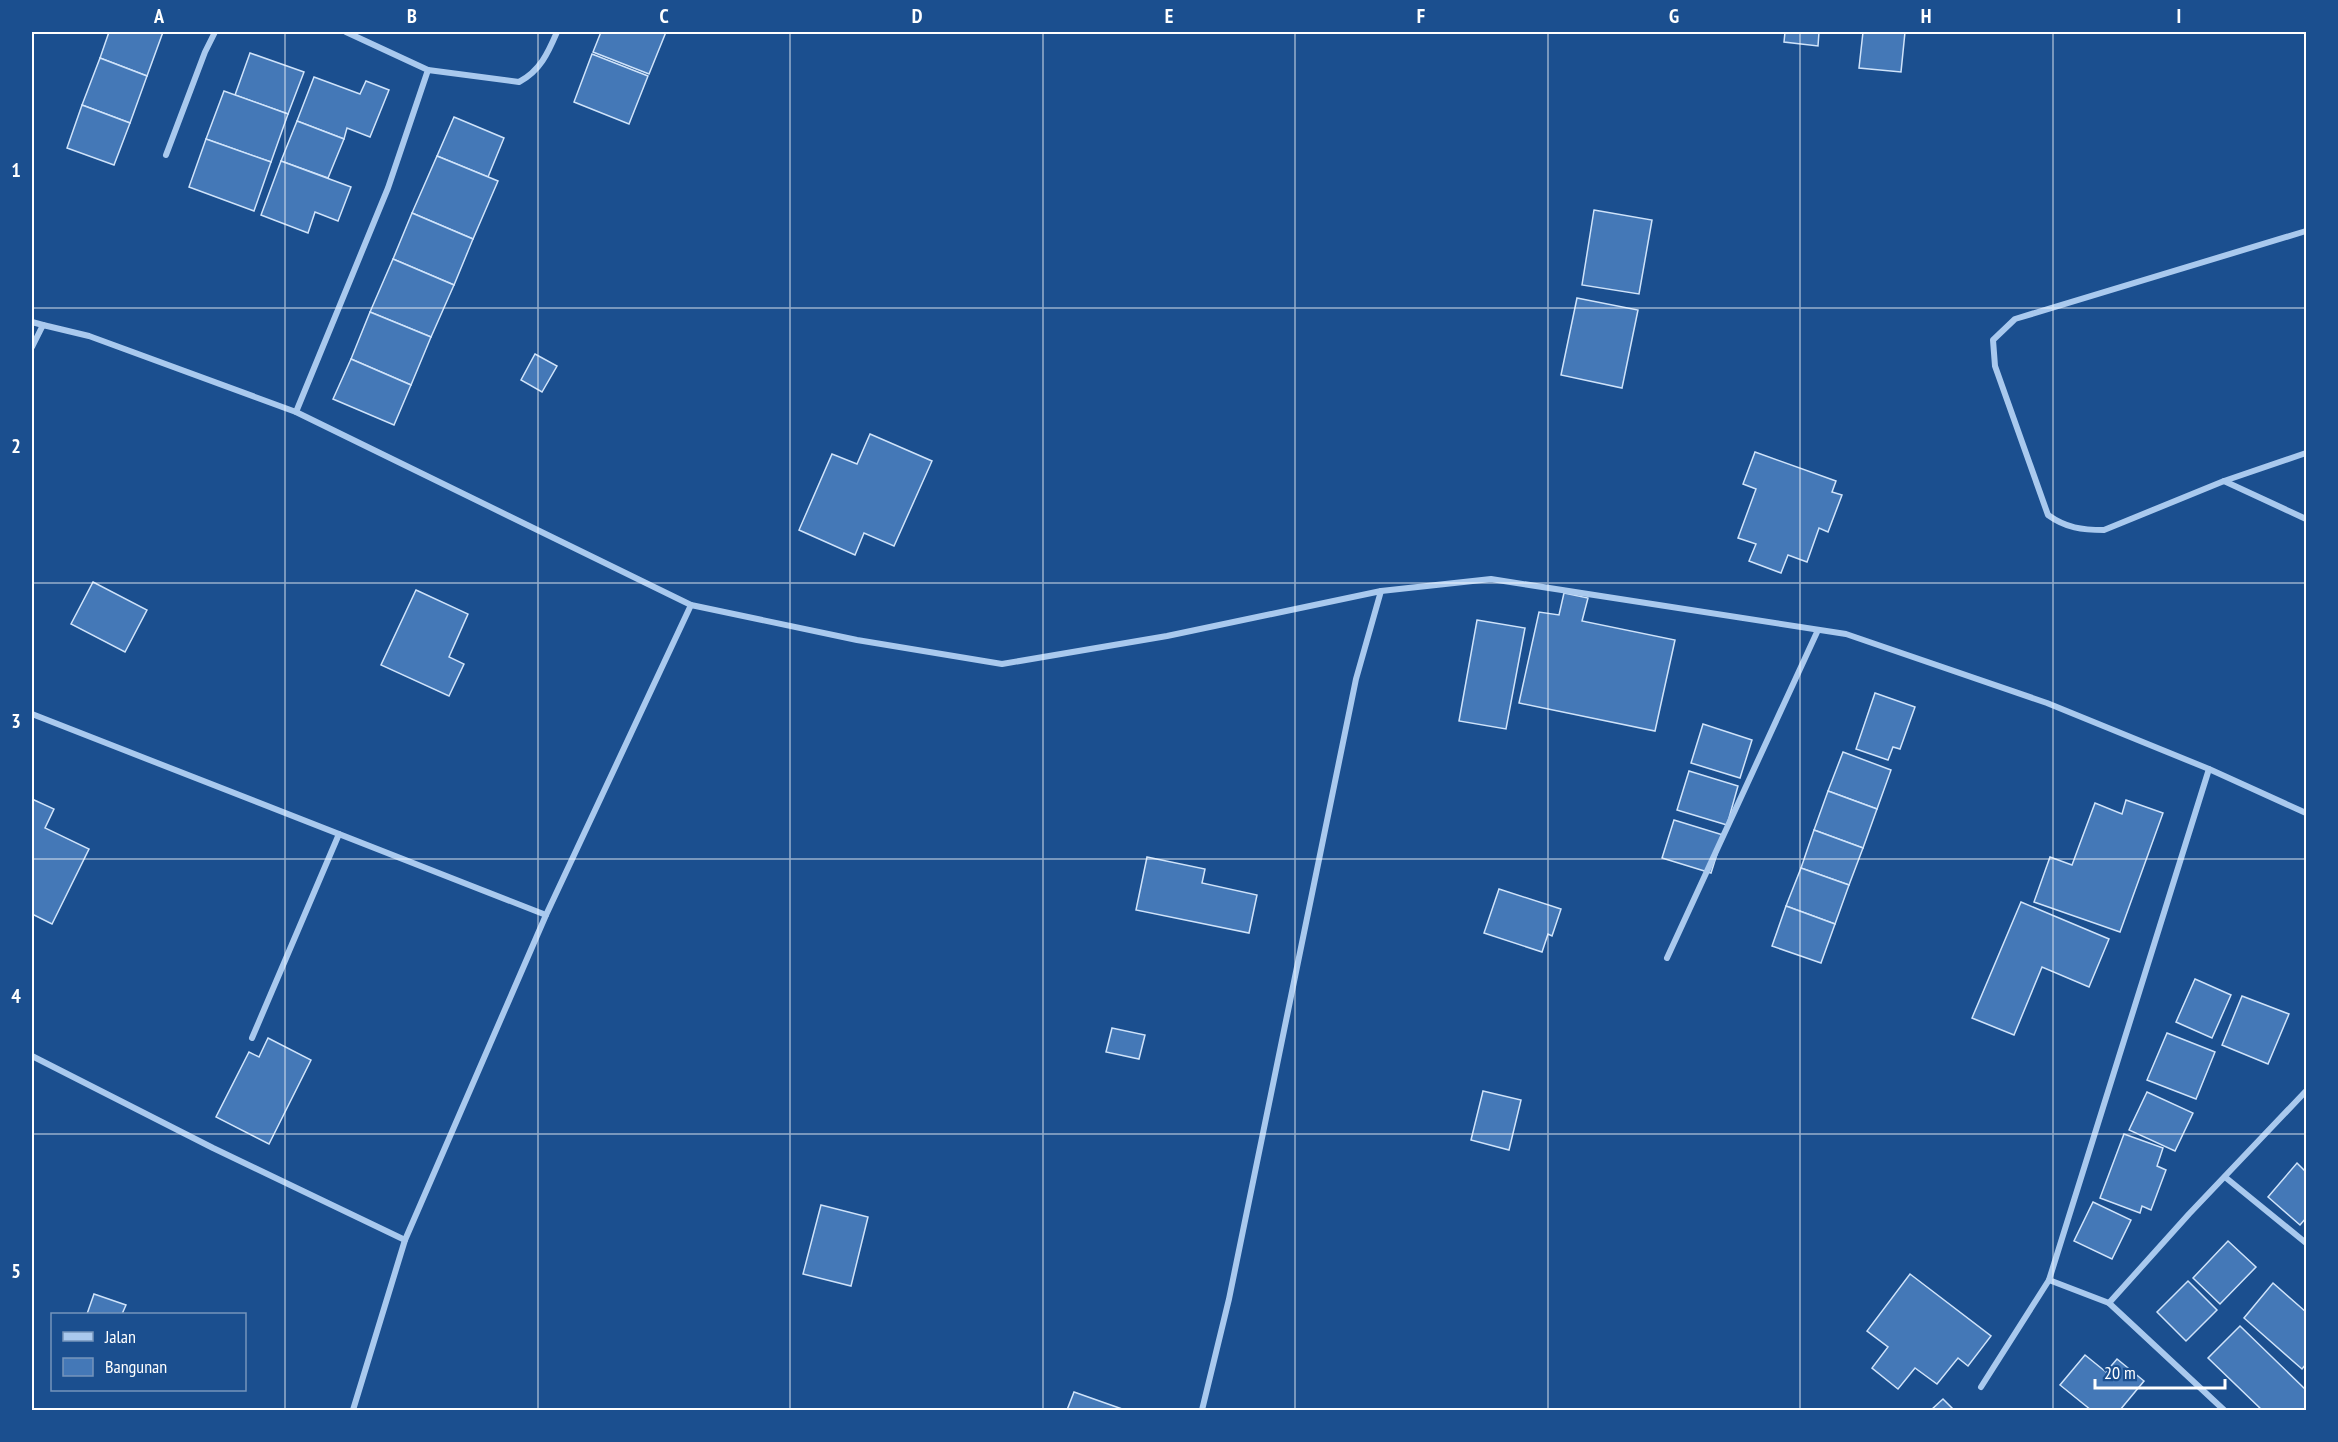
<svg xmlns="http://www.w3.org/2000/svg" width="2338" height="1442" viewBox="0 0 2338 1442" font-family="'PT Sans Narrow',sans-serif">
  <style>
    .building { fill: #4478b7; stroke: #cfe3fa; stroke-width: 1.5 }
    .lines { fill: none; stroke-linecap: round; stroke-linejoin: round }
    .street { stroke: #a9c9ee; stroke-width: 6 }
    .grid { fill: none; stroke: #fff; stroke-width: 1.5; stroke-opacity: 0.55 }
    .neatline { fill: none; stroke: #fff; stroke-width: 2 }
    .grid-label { font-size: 20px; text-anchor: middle; font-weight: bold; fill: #fff }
  </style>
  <rect width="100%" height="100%" fill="#1b4f8f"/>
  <!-- building -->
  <g class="building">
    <path d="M109 32H163L147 76 100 58Z"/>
    <path d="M601 32H666L649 74 593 52Z"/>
    <path d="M1785 32H1819L1818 46 1784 42Z"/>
    <path d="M1863 32H1905L1901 72 1859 68Z"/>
    <path d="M250 53 304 72 288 114 235 95Z"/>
    <path d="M592 54 648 76 629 124 574 102Z"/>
    <path d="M100 58 147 76 130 123 82 105Z"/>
    <path d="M314 77 360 94 366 81 389 90 370 137 347 128 344 139 297 121Z"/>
    <path d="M224 91 288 114 271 162 206 139Z"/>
    <path d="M82 105 130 123 114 165 67 148Z"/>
    <path d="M454 117 504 138 488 177 437 156Z"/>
    <path d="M297 121 344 139 328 178 281 161Z"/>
    <path d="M206 139 271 162 254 211 189 187Z"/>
    <path d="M437 156 498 181 473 239 412 213Z"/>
    <path d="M281 161 351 187 338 221 315 212 308 233 261 215Z"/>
    <path d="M1594 210 1652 220 1639 294 1582 285Z"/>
    <path d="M412 213 473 239 454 285 393 259Z"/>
    <path d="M393 259 454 285 431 337 370 312Z"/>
    <path d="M1577 298 1638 310 1622 388 1561 375Z"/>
    <path d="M370 312 431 337 411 385 351 359Z"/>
    <path d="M535 354 557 366 542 392 521 380Z"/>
    <path d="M351 359 411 385 394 425 333 399Z"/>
    <path d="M870 434 932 461 894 546 864 533 855 555 799 530 832 454 857 464Z"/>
    <path d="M1755 452 1836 481 1832 492 1842 495 1828 532 1819 528 1807 562 1788 555 1781 573 1749 561 1756 544 1738 538 1756 489 1743 484Z"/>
    <path d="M93 582 147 610 125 652 71 624Z"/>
    <path d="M416 590 468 614 449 657 464 664 449 696 381 665Z"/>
    <path d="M1564 593 1588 598 1582 621 1675 640 1655 731 1519 703 1539 612 1559 615Z"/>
    <path d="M1477 620 1525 628 1506 729 1459 721Z"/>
    <path d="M1875 693 1915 707 1900 749 1893 747 1888 760 1856 749Z"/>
    <path d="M1703 724 1752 740 1740 778 1691 763Z"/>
    <path d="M1843 752 1891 770 1877 809 1828 791Z"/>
    <path d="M1689 771 1738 786 1727 825 1677 810Z"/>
    <path d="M1828 791 1877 809 1863 848 1814 830Z"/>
    <path d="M32 799 54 809 45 828 89 849 52 924 32 914Z"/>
    <path d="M2126 800 2163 813 2120 932 2034 902 2050 857 2072 865 2095 803 2122 814Z"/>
    <path d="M1674 820 1723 835 1711 873 1662 858Z"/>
    <path d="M1814 830 1863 848 1849 885 1801 868Z"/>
    <path d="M1147 857 1205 869 1202 883 1257 895 1249 933 1136 910Z"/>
    <path d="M1801 868 1849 885 1835 924 1786 906Z"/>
    <path d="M1499 889 1561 909 1552 936 1548 934 1542 952 1484 933Z"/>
    <path d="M2021 902 2109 939 2089 987 2042 967 2014 1035 1972 1018Z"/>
    <path d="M1786 906 1835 924 1821 963 1772 946Z"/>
    <path d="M2195 979 2231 995 2212 1038 2176 1022Z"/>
    <path d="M2242 996 2289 1014 2268 1064 2222 1045Z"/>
    <path d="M1112 1028 1145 1035 1139 1059 1106 1052Z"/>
    <path d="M2167 1033 2215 1052 2196 1099 2147 1080Z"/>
    <path d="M268 1038 311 1060 269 1144 216 1117 249 1052 259 1057Z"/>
    <path d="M1483 1091 1521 1100 1509 1150 1471 1140Z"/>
    <path d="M2147 1092 2193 1113 2175 1151 2129 1130Z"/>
    <path d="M2124 1134 2163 1148 2157 1166 2166 1170 2151 1210 2142 1206 2140 1213 2100 1198Z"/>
    <path d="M2297 1163 2306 1172V1218L2300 1225 2268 1197Z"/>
    <path d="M2093 1202 2131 1220 2112 1259 2074 1241Z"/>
    <path d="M821 1205 868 1217 851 1286 803 1274Z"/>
    <path d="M2228 1241 2256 1267 2220 1304 2193 1278Z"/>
    <path d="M1910 1274 1991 1336 1968 1366 1958 1358 1937 1384 1915 1368 1898 1389 1872 1368 1888 1347 1867 1331Z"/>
    <path d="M2188 1281 2217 1310 2186 1341 2157 1312Z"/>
    <path d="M2273 1283 2306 1312V1364L2302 1369 2244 1318Z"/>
    <path d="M94 1294 126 1305 122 1314H87Z"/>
    <path d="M2240 1326 2306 1390V1410H2262L2208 1358Z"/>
    <path d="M2085 1355 2106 1372 2117 1359 2144 1381 2120 1410H2091L2060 1385Z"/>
    <path d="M1074 1392 1125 1410H1067Z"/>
    <path d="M1943 1399 1954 1410H1931Z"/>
  </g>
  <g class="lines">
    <!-- street -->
    <g class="street">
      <path d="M428 70 519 82C540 71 548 53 557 32"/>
      <path d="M166 155 205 52 215 32"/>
      <path d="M2306 231 2015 319 1993 340 1995 366 2048 515C2066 528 2082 530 2104 530L2224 481 2306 519"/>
      <path d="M32 322 43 325"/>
      <path d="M32 347 43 325 89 336 296 412 691 605 857 640 1002 664 1167 636 1381 591 1491 579 1846 634 2047 703 2209 769 2306 813"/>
      <path d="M296 412 388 188 428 70 346 32"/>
      <path d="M2224 481 2306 453"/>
      <path d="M32 714 546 915"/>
      <path d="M2209 769 2049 1280 2109 1303 2224 1410"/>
      <path d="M1667 958 1818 630"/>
      <path d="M252 1038 339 834"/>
      <path d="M32 1056 213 1148 405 1240"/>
      <path d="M2225 1177 2306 1243"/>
      <path d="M2109 1303 2189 1214 2306 1091"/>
      <path d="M1981 1387 2049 1280"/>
      <path d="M353 1410 405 1240 546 915 691 605"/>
      <path d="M1202 1410 1229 1299 1356 679 1381 591"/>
    </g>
  </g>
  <!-- grid -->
  <path class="grid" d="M285 32V1410M538 32V1410M790 32V1410M1043 32V1410M1295 32V1410M1548 32V1410M1800 32V1410M2053 32V1410M32 308H2306M32 583H2306M32 859H2306M32 1134H2306"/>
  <!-- border -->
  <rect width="2338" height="1442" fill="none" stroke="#1b4f8f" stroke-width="66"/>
  <!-- legend -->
  <rect x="51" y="1313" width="195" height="78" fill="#1b4f8f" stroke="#7695bc" stroke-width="1.5"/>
  <rect x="63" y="1332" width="30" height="9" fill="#a9c9ee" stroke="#7695bc" stroke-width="1.5"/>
  <text x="105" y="1343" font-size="18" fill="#ffffff">Jalan</text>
  <rect x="63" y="1358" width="30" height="18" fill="#4478b7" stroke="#7695bc" stroke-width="1.5"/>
  <text x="105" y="1373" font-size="18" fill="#ffffff">Bangunan</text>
  <!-- scale -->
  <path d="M2095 1379v9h130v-9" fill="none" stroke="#ffffff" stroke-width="3"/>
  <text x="2104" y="1379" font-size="18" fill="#ffffff" stroke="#1b4f8f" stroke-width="4.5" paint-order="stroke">20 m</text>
  <rect x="33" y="33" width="2272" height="1376" class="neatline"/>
  <g class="grid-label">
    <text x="159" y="23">A</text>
    <text x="412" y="23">B</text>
    <text x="664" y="23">C</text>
    <text x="917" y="23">D</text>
    <text x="1169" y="23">E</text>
    <text x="1421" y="23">F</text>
    <text x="1674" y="23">G</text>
    <text x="1926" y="23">H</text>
    <text x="2179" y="23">I</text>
    <text x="16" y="177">1</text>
    <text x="16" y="453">2</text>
    <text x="16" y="728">3</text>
    <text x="16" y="1003">4</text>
    <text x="16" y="1278">5</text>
  </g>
</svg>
